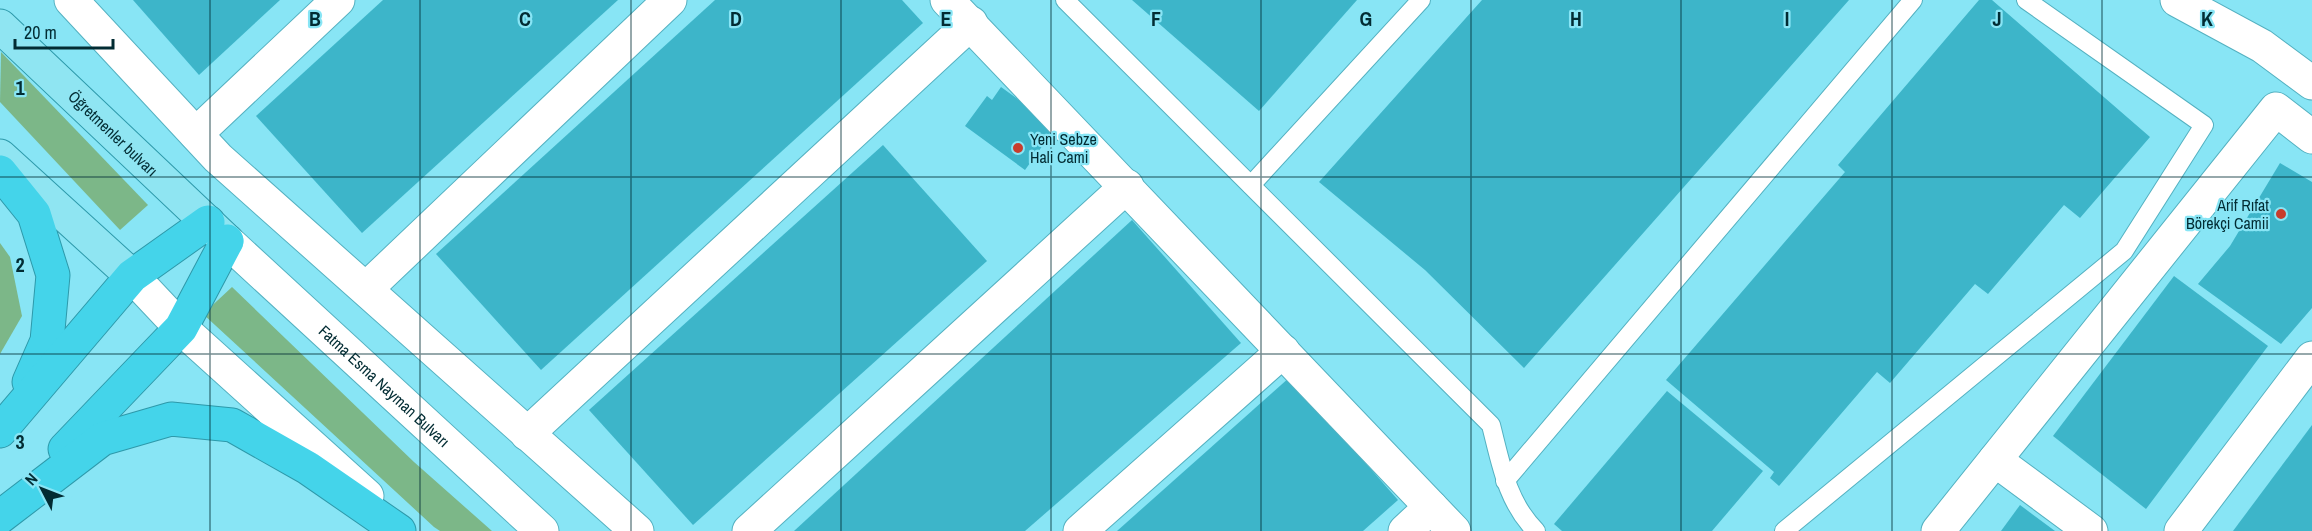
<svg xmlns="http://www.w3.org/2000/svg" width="2312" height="531" viewBox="0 0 2312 531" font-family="'Archivo Narrow',sans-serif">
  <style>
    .green { fill: #7cb788 }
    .building { fill: #3db5c9 }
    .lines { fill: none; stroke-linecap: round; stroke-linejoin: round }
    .lane-casing { stroke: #54b1c1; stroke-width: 20 }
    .street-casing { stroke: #54b1c1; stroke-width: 35 }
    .secondary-casing { stroke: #54b1c1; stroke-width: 35 }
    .primary-casing { stroke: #2d99aa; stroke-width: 35 }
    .highway-casing { stroke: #2d99aa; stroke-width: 35 }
    .lane { stroke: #fff; stroke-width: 18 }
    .street { stroke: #fff; stroke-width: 33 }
    .secondary { stroke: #fff; stroke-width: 33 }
    .primary { stroke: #8fe5f2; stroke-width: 33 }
    .highway { stroke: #44d4ea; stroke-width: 33 }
    .grid { fill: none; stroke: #022c33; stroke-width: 1.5; stroke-opacity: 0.55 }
    .poi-dot { fill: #c83c2c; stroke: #88e5f5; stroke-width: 2 }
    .labels { text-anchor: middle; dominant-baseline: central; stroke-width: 4.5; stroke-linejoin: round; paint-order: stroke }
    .street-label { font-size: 16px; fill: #022c33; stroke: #88e5f5 }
    .poi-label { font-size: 16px; fill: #022c33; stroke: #88e5f5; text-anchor: start }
    .grid-label { font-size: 20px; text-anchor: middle; font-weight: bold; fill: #022c33; stroke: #88e5f5; stroke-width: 4.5; stroke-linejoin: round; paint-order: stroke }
  </style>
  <rect width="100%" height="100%" fill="#88e5f5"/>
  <!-- green -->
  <g class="green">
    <path d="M1 52 148 205 120 230 0 102Z"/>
    <path d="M0 243 10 257 22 316 0 354Z"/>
    <path d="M232 287 414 462 492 531H440L434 527 203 314Z"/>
  </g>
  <!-- building -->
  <g class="building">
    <path d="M133 0H280L199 75Z"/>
    <path d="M383 0H618L362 233 256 116Z"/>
    <path d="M715 0H902L923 23 541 370 436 254Z"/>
    <path d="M1132 0H1357L1259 111Z"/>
    <path d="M1482 0H1849L1524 368 1425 270 1319 182Z"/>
    <path d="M1979 0H1992L2150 137 2080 218 2064 205 1988 294 1975 284 1890 383 1877 372 1779 486 1770 478 1774 472 1666 380 1845 172 1838 165Z"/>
    <path d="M1001 87 1056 127 1025 170 965 126 987 96 992 100Z"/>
    <path d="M883 145 987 261 693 525 589 410Z"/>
    <path d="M2280 163 2312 182V308L2281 344 2198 284 2230 246Z"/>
    <path d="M1132 220 1241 343 1025 531H794Z"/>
    <path d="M2174 276 2268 346 2146 509 2053 436Z"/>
    <path d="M1290 377 1398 500 1363 531H1117Z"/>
    <path d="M1667 391 1763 471 1712 531H1562L1554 524Z"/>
    <path d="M2312 425V531H2233Z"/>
    <path d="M2020 505 2055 531H2001Z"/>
  </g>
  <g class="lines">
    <defs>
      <g id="lane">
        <path d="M1065 0 1491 425C1501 464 1507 502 1536 531"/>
        <path d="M1251 185 1421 0"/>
        <path d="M1505 481 1913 0"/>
        <path d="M1784 531 2124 251 2204 125 2026 0"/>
      </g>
      <g id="street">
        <path d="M71 0 218 158 637 531"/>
        <path d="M947 0 1454 531"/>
        <path d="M2177 0 2262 46 2312 83"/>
        <path d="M196 134 338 0"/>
        <path d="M366 289 670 0"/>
        <path d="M527 434 971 23"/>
        <path d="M1995 460 2091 531"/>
        <path d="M749 531 1127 186"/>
        <path d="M1080 531 1283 351"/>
        <path d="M1405 531 1431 507"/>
        <path d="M1938 531 2276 109 2312 137"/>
        <path d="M2181 531 2312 358"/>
      </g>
      <g id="secondary">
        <path id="s1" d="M227 241 542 531"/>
        <path d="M132 276 181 328 367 496"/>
      </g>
      <g id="primary">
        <path id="s2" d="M0 26 227 241"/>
        <path d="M0 156 132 276"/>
      </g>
      <g id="highway">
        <path d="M0 172 34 214 53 275 47 341 29 382"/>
        <path d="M0 431 132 276 208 222"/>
        <path d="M65 449 181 328 227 241"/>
        <path d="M0 517 102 439 171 419 232 425 308 468 399 531"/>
      </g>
    </defs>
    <!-- lane casing -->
    <use href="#lane" class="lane-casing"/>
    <!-- street casing -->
    <use href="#street" class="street-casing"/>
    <!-- secondary casing -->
    <use href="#secondary" class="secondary-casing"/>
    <!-- primary casing -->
    <use href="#primary" class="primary-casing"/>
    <!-- highway casing -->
    <use href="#highway" class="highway-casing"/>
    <!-- lane -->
    <use href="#lane" class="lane"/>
    <!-- street -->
    <use href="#street" class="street"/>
    <!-- secondary -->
    <use href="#secondary" class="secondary"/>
    <!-- primary -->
    <use href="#primary" class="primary"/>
    <!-- highway -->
    <use href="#highway" class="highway"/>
  </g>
  <!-- grid -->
  <path class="grid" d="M210 0V531M420 0V531M631 0V531M841 0V531M1051 0V531M1261 0V531M1471 0V531M1681 0V531M1892 0V531M2102 0V531M0 177H2312M0 354H2312"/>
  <!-- markers -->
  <g class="poi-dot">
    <circle cx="1018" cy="148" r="6"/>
    <circle cx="2281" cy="214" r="6"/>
  </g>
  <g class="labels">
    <!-- street labels -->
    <g class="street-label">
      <text stroke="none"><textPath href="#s2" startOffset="156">Öğretmenler bulvarı</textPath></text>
      <text stroke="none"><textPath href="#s1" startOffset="214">Fatma Esma Nayman Bulvarı</textPath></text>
    </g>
    <!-- poi labels -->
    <g class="poi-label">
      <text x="1030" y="139">Yeni Sebze<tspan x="1030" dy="18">Hali Cami</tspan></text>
      <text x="2269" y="205" text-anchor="end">Arif Rıfat<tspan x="2269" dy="18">Börekçi Camii</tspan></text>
    </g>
  </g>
  <g class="grid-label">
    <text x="315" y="26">B</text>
    <text x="525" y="26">C</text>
    <text x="736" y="26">D</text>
    <text x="946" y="26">E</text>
    <text x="1156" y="26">F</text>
    <text x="1366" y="26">G</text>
    <text x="1576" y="26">H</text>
    <text x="1787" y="26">I</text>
    <text x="1997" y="26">J</text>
    <text x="2207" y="26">K</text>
    <text x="20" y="95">1</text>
    <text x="20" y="272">2</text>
    <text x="20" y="449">3</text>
  </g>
  <!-- north arrow -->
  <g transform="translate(42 489) rotate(312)" stroke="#88e5f5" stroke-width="4.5" paint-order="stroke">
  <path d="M0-4.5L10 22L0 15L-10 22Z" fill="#022c33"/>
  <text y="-9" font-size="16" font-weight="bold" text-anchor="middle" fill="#022c33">N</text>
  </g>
  <!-- scale -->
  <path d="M15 39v9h98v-9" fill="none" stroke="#022c33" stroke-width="3"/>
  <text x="24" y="39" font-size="18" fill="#022c33" stroke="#88e5f5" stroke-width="4.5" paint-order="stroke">20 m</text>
</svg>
